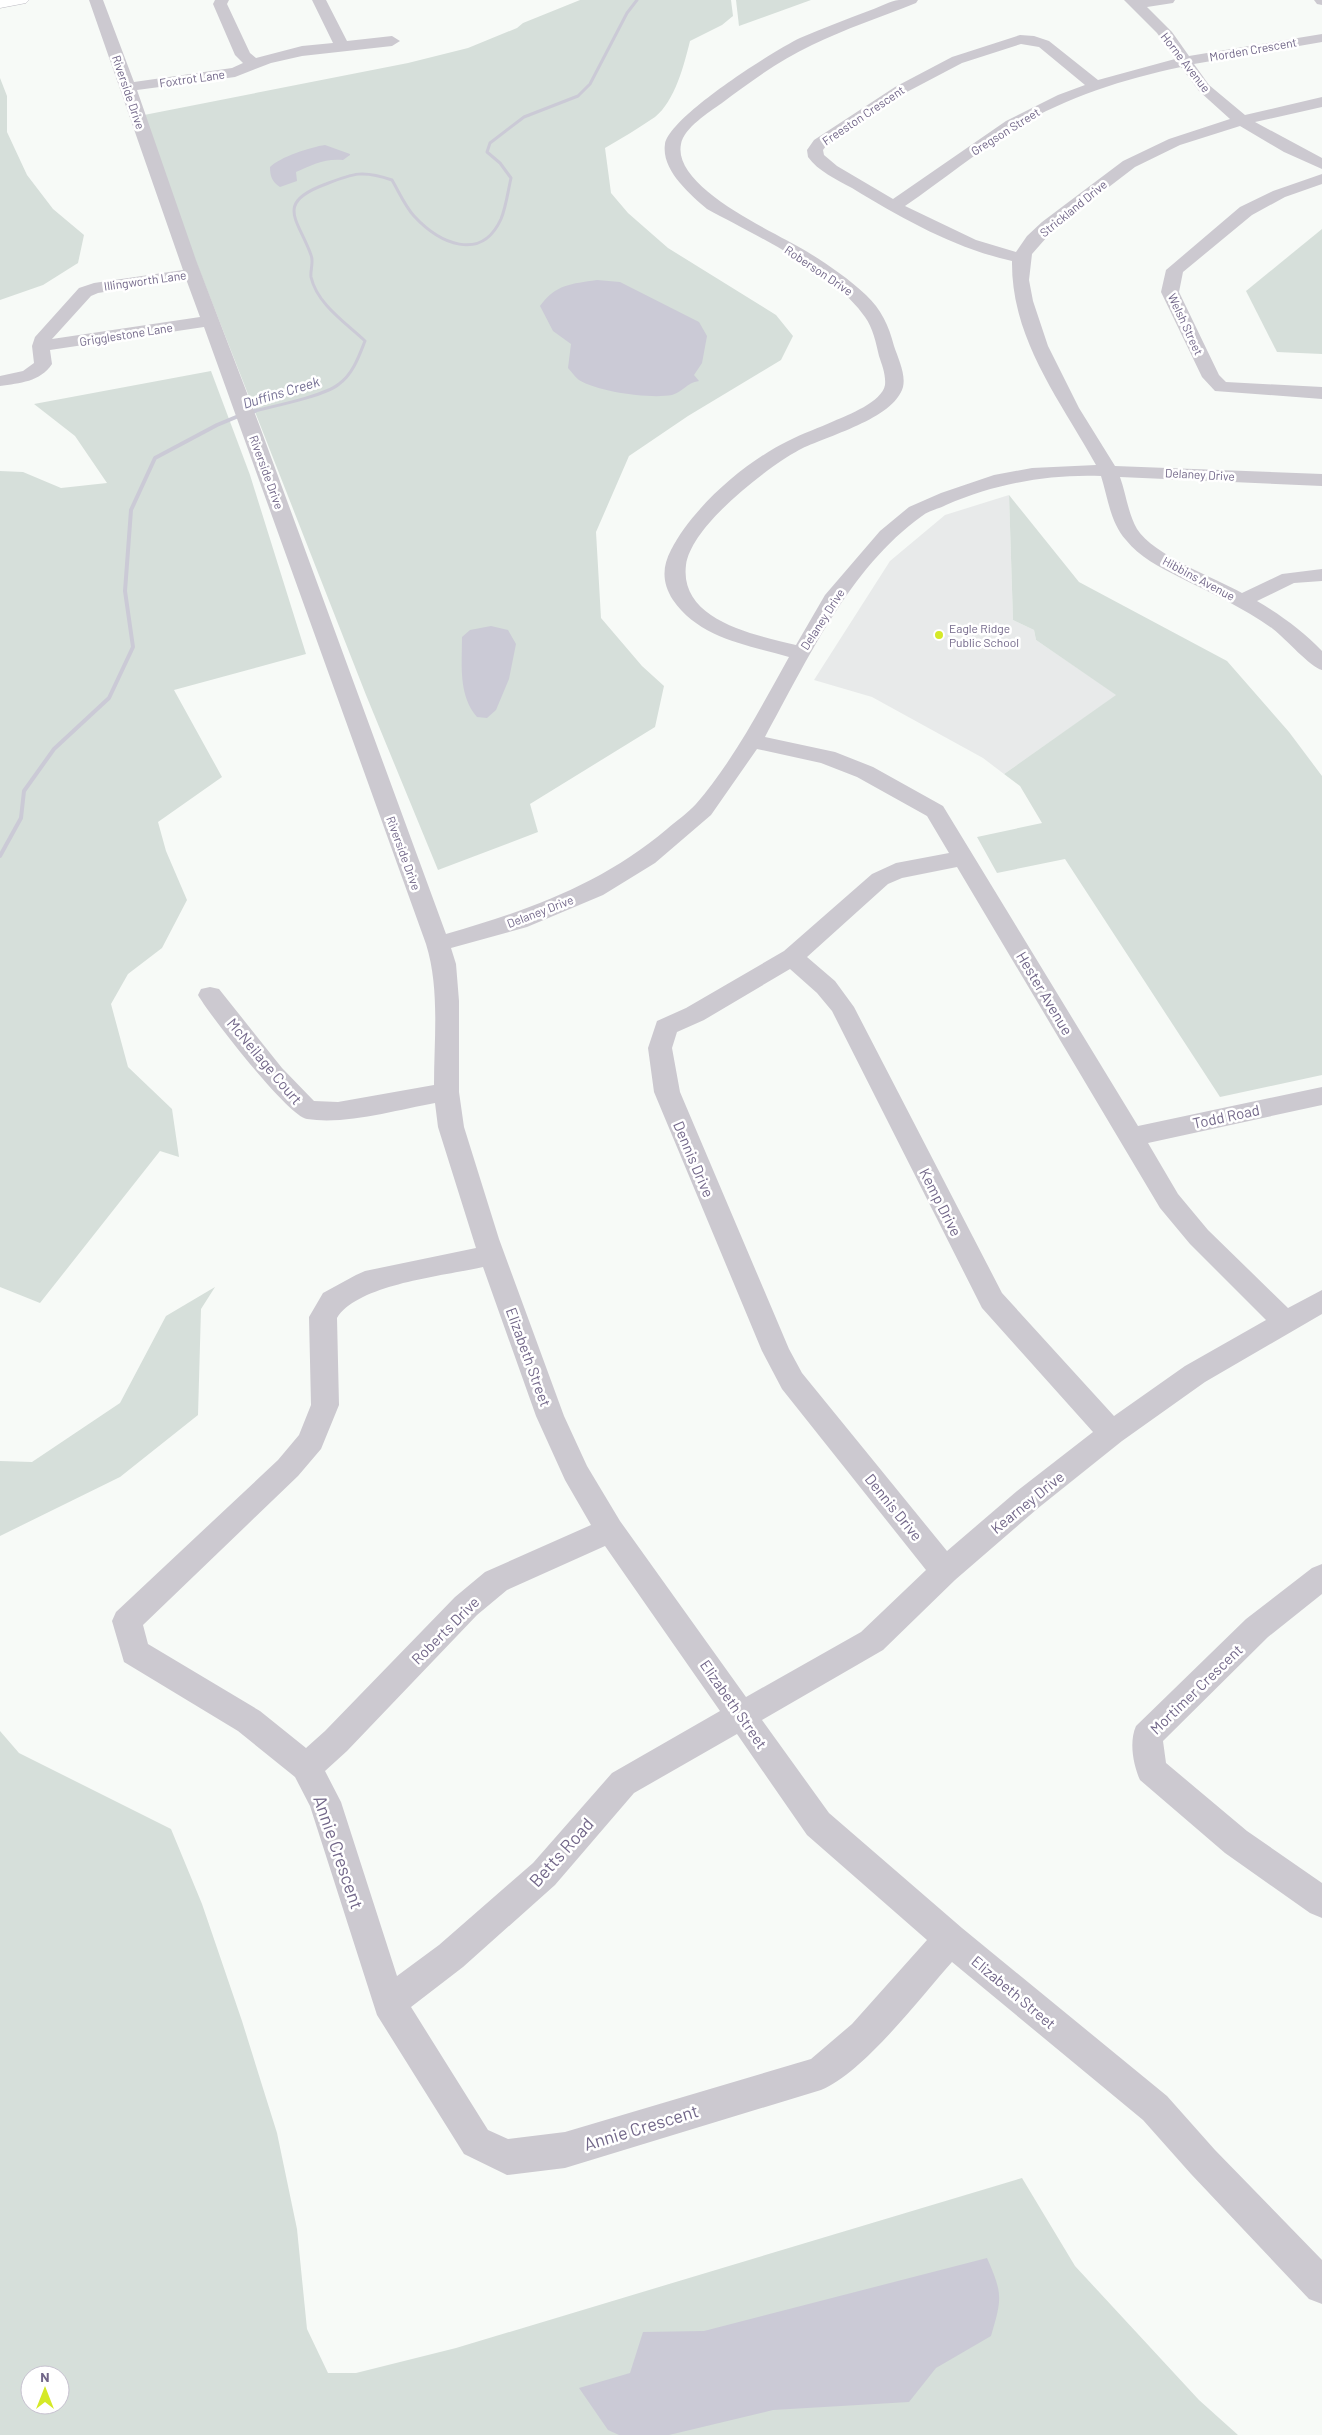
<svg xmlns="http://www.w3.org/2000/svg" width="1322" height="2435" viewBox="0 0 1322 2435" font-family="Barlow,sans-serif">
  <style>
    .built { fill: #e8eaea }
    .green { fill: #d6dfda; fill-rule: evenodd }
    .water { fill: #cbcad6 }
    .lines { fill: none; stroke-linecap: round; stroke-linejoin: round }
    .stream-far1 { stroke: #cbcad6; stroke-width: 3 }
    .stream { stroke: #cbcad6; stroke-width: 4 }
    .major-casing { stroke: #bcbac2; stroke-width: 1 }
    .minor { fill: #ccc9d0; fill-rule: evenodd }
    .major { fill: #fff; fill-rule: evenodd }
    .poi-dot { fill: #d5e927; stroke: #fff; stroke-width: 2 }
    .labels { text-anchor: middle; dominant-baseline: central; stroke-width: 5; stroke-linejoin: round; paint-order: stroke }
    .far-street-label { font-size: 12px; fill: #726789; stroke: #fff }
    .far-poi-label { font-size: 12px; fill: #726789; stroke: #fff; text-anchor: start }
    .far-water-label { font-size: 14px; font-style: italic; fill: #736e93; stroke: #fff }
    .street-label { font-size: 15px; fill: #726789; stroke: #fff }
    .near-street-label { font-size: 18px; fill: #726789; stroke: #fff }
  </style>
  <rect width="100%" height="100%" fill="#f7faf7"/>
  <!-- built -->
  <path class="built" d="M1009 495 1013 620 1034 630 1036 640 1117 695 1004 774 983 758 872 697 814 680 890 561 945 515Z"/>
  <!-- green -->
  <g class="green">
    <path d="M580 0H731L733 16 722 25 690 41C684 65 675 101 655 117 639 128 622 138 605 148L611 193 628 213 668 248 776 315 793 336 781 360 688 416 629 456 596 532 601 618 642 666 664 686 655 727 530 804 538 832 438 870 366 695 139 116 408 63 468 48 517 28 523 23Z"/>
    <path d="M736 0H811L739 26Z"/>
    <path d="M0 78 7 96V132L27 175 53 209 84 235 78 263 43 285 0 300Z"/>
    <path d="M1322 229V354L1277 352 1246 291Z"/>
    <path d="M211 371 250 475 306 654 174 690 222 777 158 822 166 851 187 900 162 948 128 974 111 1004 128 1067 172 1109 179 1157 160 1151 40 1303 0 1287V471L23 472 61 488 107 483 75 436 34 404Z"/>
    <path d="M1009 495 1079 582 1227 661 1289 732 1322 776V1075L1220 1097 1065 859 997 873 977 837 1042 823 1020 786 1004 774 1116 695 1036 640 1034 630 1013 620Z"/>
    <path d="M215 1287 201 1309 198 1415 120 1477 0 1536V1461L32 1462 120 1403 166 1316Z"/>
    <path d="M0 1731 19 1753 171 1829 202 1904 242 2021 277 2133 297 2229 307 2329 328 2373H356L456 2348 1022 2178 1075 2266 1199 2400 1238 2435H0ZM30 2375H60V2405H30Z"/>
  </g>
  <!-- water -->
  <g class="water">
    <path d="M325 145 350 154V155L343 160C325 158 312 165 296 172L297 181 280 187C272 182 270 176 270 167 280 157 311 147 325 145Z"/>
    <path d="M597 280 620 282 699 322 707 336 702 363 694 375 699 381C686 383 683 392 672 395 650 399 598 392 579 380 575 377 572 372 568 368L571 344 553 331 540 306C556 284 571 284 597 280Z"/>
    <path d="M491 626 508 630 516 644 509 679 496 710 487 718 477 717C458 695 462 664 462 637L470 630Z"/>
    <path d="M987 2258C1003 2294 1002 2299 991 2336L936 2368 909 2402 773 2410 669 2435H619L608 2430 579 2388 630 2373 643 2332 704 2331Z"/>
  </g>
  <g class="lines">
    <!-- stream-far1 -->
    <path class="stream-far1" d="M250 412C270 407 325 396 339 384 353 374 359 356 365 341 346 323 317 304 311 277 310 270 314 262 311 255 298 219 274 203 326 184 354 173 363 170 392 180 399 192 405 206 414 216 439 243 481 263 501 219 506 207 508 191 511 178L500 163 487 152 490 143 524 117 578 96 590 84 627 13 637 0"/>
    <!-- stream -->
    <g class="stream">
      <path d="M249 412 255 411"/>
      <path d="M0 856 21 818 24 791 54 749 109 698 133 647 125 591 131 510 155 458 217 425 241 415"/>
    </g>
    <defs>
      <path id="major" d="M0 0H29L26 3 0 8Z"/>
    </defs>
    <!-- major casing -->
    <use href="#major" class="major-casing"/>
    <!-- minor -->
    <g class="minor">
      <path d="M89 0H103L134 82 232 68 243 63 235 55 213 4 215 0H229L227 4 250 53 256 58 302 46 333 43 312 0H326L347 41 392 36 400 41 392 46 302 56 271 63 235 77 137 90 196 260 260 427 446 934C527 911 602 884 667 829 676 821 688 813 696 804 734 760 761 707 789 657 747 645 699 638 673 600 662 583 662 567 671 550 693 507 745 462 788 441 803 433 819 428 834 421 848 415 882 402 885 385 886 375 882 365 879 356 876 343 873 328 865 317 834 272 755 235 707 209 690 194 661 170 665 144 670 116 773 51 800 38 823 28 847 19 871 10 880 7 890 1 899 0 905 0 912 0 918 0L916 3C881 17 845 29 812 45 780 60 750 82 722 103 709 112 684 128 681 144 672 188 775 232 806 251 827 264 848 278 866 295 881 309 889 326 894 346 898 358 906 374 903 387 894 419 826 436 799 450 766 468 691 526 686 565 679 621 756 635 796 645L825 595 880 531 909 507 941 493 994 475 1032 468 1096 465C1060 400 1011 339 1012 261 954 248 903 219 852 188 837 180 818 171 808 157L807 150 814 140 895 87 952 57 1020 35 1034 36 1049 41 1098 80 1175 59 1157 33 1124 0H1175L1173 3 1147 7 1172 32 1189 56 1322 34V42L1194 64 1209 85 1245 115 1322 97V107L1255 122 1322 158V169L1284 152 1240 126 1180 145 1135 167 1054 229 1032 254 1029 280 1033 301 1048 346 1079 408 1115 466 1322 474V486L1120 477C1126 494 1128 513 1137 529 1153 555 1215 578 1242 593L1282 574 1322 569V581L1294 583 1257 601C1281 615 1303 631 1322 651V670C1310 667 1286 639 1273 629 1244 608 1211 593 1179 577 1160 567 1139 557 1126 540 1110 522 1108 498 1101 476 1047 474 994 484 946 505 938 509 928 511 922 516 849 568 807 661 765 737L835 752 873 767 943 806 1138 1126 1322 1087V1105L1148 1143 1178 1194 1208 1230 1288 1308 1322 1290V1314L1205 1382 1122 1441 1037 1509 955 1580 883 1650 762 1720 829 1813 962 1928 1167 2096 1215 2150 1322 2260V2304L1309 2299 1191 2174 1143 2120 952 1962C920 1998 864 2072 821 2090L565 2168 507 2175 464 2154 377 2015 310 1806 295 1777 238 1731 124 1662 112 1621 116 1612 278 1460 299 1435 311 1405 309 1317 323 1293 356 1275 365 1271 476 1248 438 1127 435 1103C396 1110 346 1125 307 1119 288 1116 210 1016 198 995L201 989 210 987 219 989 282 1068 314 1101 338 1102 434 1085C434 1038 440 989 426 944L204 327 50 350 52 364C40 382 20 383 0 386V376L23 371 34 363 32 346 35 337 79 288 94 283 183 270ZM1021 44 1039 47 1085 85 1058 95 1006 121 893 199 837 166 824 155 823 150 826 146 905 93 962 63ZM1181 67 1199 91 1230 119 1169 139 1123 161 1042 222 1027 236 1016 252 976 240 905 206C943 180 978 151 1017 127 1067 97 1124 79 1181 67ZM186 279 200 317 52 339 91 296 98 293ZM757 749 821 763 857 777 927 816 949 853 896 863 872 874 784 951 686 1008 657 1021 648 1048 654 1092 762 1351 782 1389 926 1570 861 1632 746 1697 620 1521 587 1466 564 1416 499 1239 464 1127 459 1092V1001L456 964 451 948 527 927 603 895 655 863 711 815ZM957 867 1160 1208 1190 1244 1266 1320 1185 1366 1114 1416 1002 1293 854 1007 835 981 807 957 888 884 902 878ZM790 969 817 993 832 1011 982 1308 1093 1432 1017 1491 947 1551 802 1373 789 1349 680 1092 672 1048 677 1032 704 1020ZM483 1267 536 1416 565 1480 591 1525 485 1572 455 1597 325 1731 306 1748 260 1711 148 1644 143 1625 298 1476 321 1449 339 1405 337 1318C358 1284 444 1276 483 1267ZM605 1546 720 1711 612 1773 533 1863 439 1945 397 1976 341 1802 325 1771 347 1751 477 1615 507 1590ZM737 1734 807 1835 927 1940 852 2024 811 2059 565 2132 508 2139 488 2130 411 2007 463 1967 555 1885 634 1793Z"/>
      <path d="M1314 0H1322V5L1317 4Z"/>
      <path d="M1322 174V184L1285 197 1252 215 1183 272 1179 292 1219 375 1226 382 1322 387V399L1215 391 1202 377 1161 292 1166 270 1240 207 1273 191Z"/>
      <path d="M1322 1564V1594L1268 1637 1163 1741 1166 1763 1247 1831 1322 1883V1918L1310 1913 1225 1853 1140 1780C1133 1764 1129 1742 1136 1726L1246 1619 1312 1568Z"/>
    </g>
    <!-- major -->
    <use href="#major" class="major"/>
  </g>
  <!-- markers -->
  <circle class="poi-dot" cx="939" cy="635" r="5"/>
  <g class="labels">
    <!-- far-street labels -->
    <g class="far-street-label">
      <text transform="translate(1253 49) rotate(-10)">Morden Crescent</text>
      <text transform="translate(1186 62) rotate(52)">Horne Avenue</text>
      <text transform="translate(192 78) rotate(-8)">Foxtrot Lane</text>
      <text transform="translate(129 92) rotate(71)">Riverside Drive</text>
      <text transform="translate(863 115) rotate(-34)">Freeston Crescent</text>
      <text transform="translate(1005 131) rotate(-32)">Gregson Street</text>
      <text transform="translate(1073 208) rotate(-39)">Strickland Drive</text>
      <text transform="translate(819 270) rotate(34)">Roberson Drive</text>
      <text transform="translate(145 280) rotate(-8)">Illingworth Lane</text>
      <text transform="translate(1186 324) rotate(65)">Welsh Street</text>
      <text transform="translate(126 334) rotate(-9)">Grigglestone Lane</text>
      <text transform="translate(267 472) rotate(70)">Riverside Drive</text>
      <text transform="translate(1200 474) rotate(3)">Delaney Drive</text>
      <text transform="translate(1199 578) rotate(28)">Hibbins Avenue</text>
      <text transform="translate(822 619) rotate(-57)">Delaney Drive</text>
      <text transform="translate(404 853) rotate(70)">Riverside Drive</text>
      <text transform="translate(540 911) rotate(-21)">Delaney Drive</text>
    </g>
    <!-- far-poi labels -->
    <g class="far-poi-label">
      <text x="949" y="628">Eagle Ridge<tspan x="949" dy="14">Public School</tspan></text>
    </g>
    <!-- far-water labels -->
    <g class="far-water-label">
      <text transform="translate(281 392) rotate(-17)">Duffins Creek</text>
    </g>
    <!-- street labels -->
    <g class="street-label">
      <text transform="translate(1045 993) rotate(59)">Hester Avenue</text>
      <text transform="translate(265 1061) rotate(50)">McNeilage Court</text>
      <text transform="translate(1226 1116) rotate(-12)">Todd Road</text>
      <text transform="translate(694 1159) rotate(67)">Dennis Drive</text>
      <text transform="translate(941 1202) rotate(63)">Kemp Drive</text>
      <text transform="translate(529 1357) rotate(70)">Elizabeth Street</text>
      <text transform="translate(1027 1502) rotate(-39)">Kearney Drive</text>
      <text transform="translate(894 1507) rotate(51)">Dennis Drive</text>
      <text transform="translate(445 1630) rotate(-45)">Roberts Drive</text>
      <text transform="translate(1196 1689) rotate(-44)">Mortimer Crescent</text>
      <text transform="translate(734 1704) rotate(55)">Elizabeth Street</text>
      <text transform="translate(1014 1992) rotate(40)">Elizabeth Street</text>
    </g>
    <!-- near-street labels -->
    <g class="near-street-label">
      <text transform="translate(339 1852) rotate(71)">Annie Crescent</text>
      <text transform="translate(561 1852) rotate(-48)">Betts Road</text>
      <text transform="translate(641 2127) rotate(-17)">Annie Crescent</text>
    </g>
  </g>
  <!-- north arrow -->
  <g transform="translate(45 2390)"><circle r="24" fill="#ffffff" stroke="#c7c2d0"/>
  <path d="M0-4L9 19L0 12L-9 19Z" fill="#d5e927"/>
  <text y="-8" font-size="14" font-weight="bold" text-anchor="middle" fill="#726789">N</text>
  </g>
</svg>
